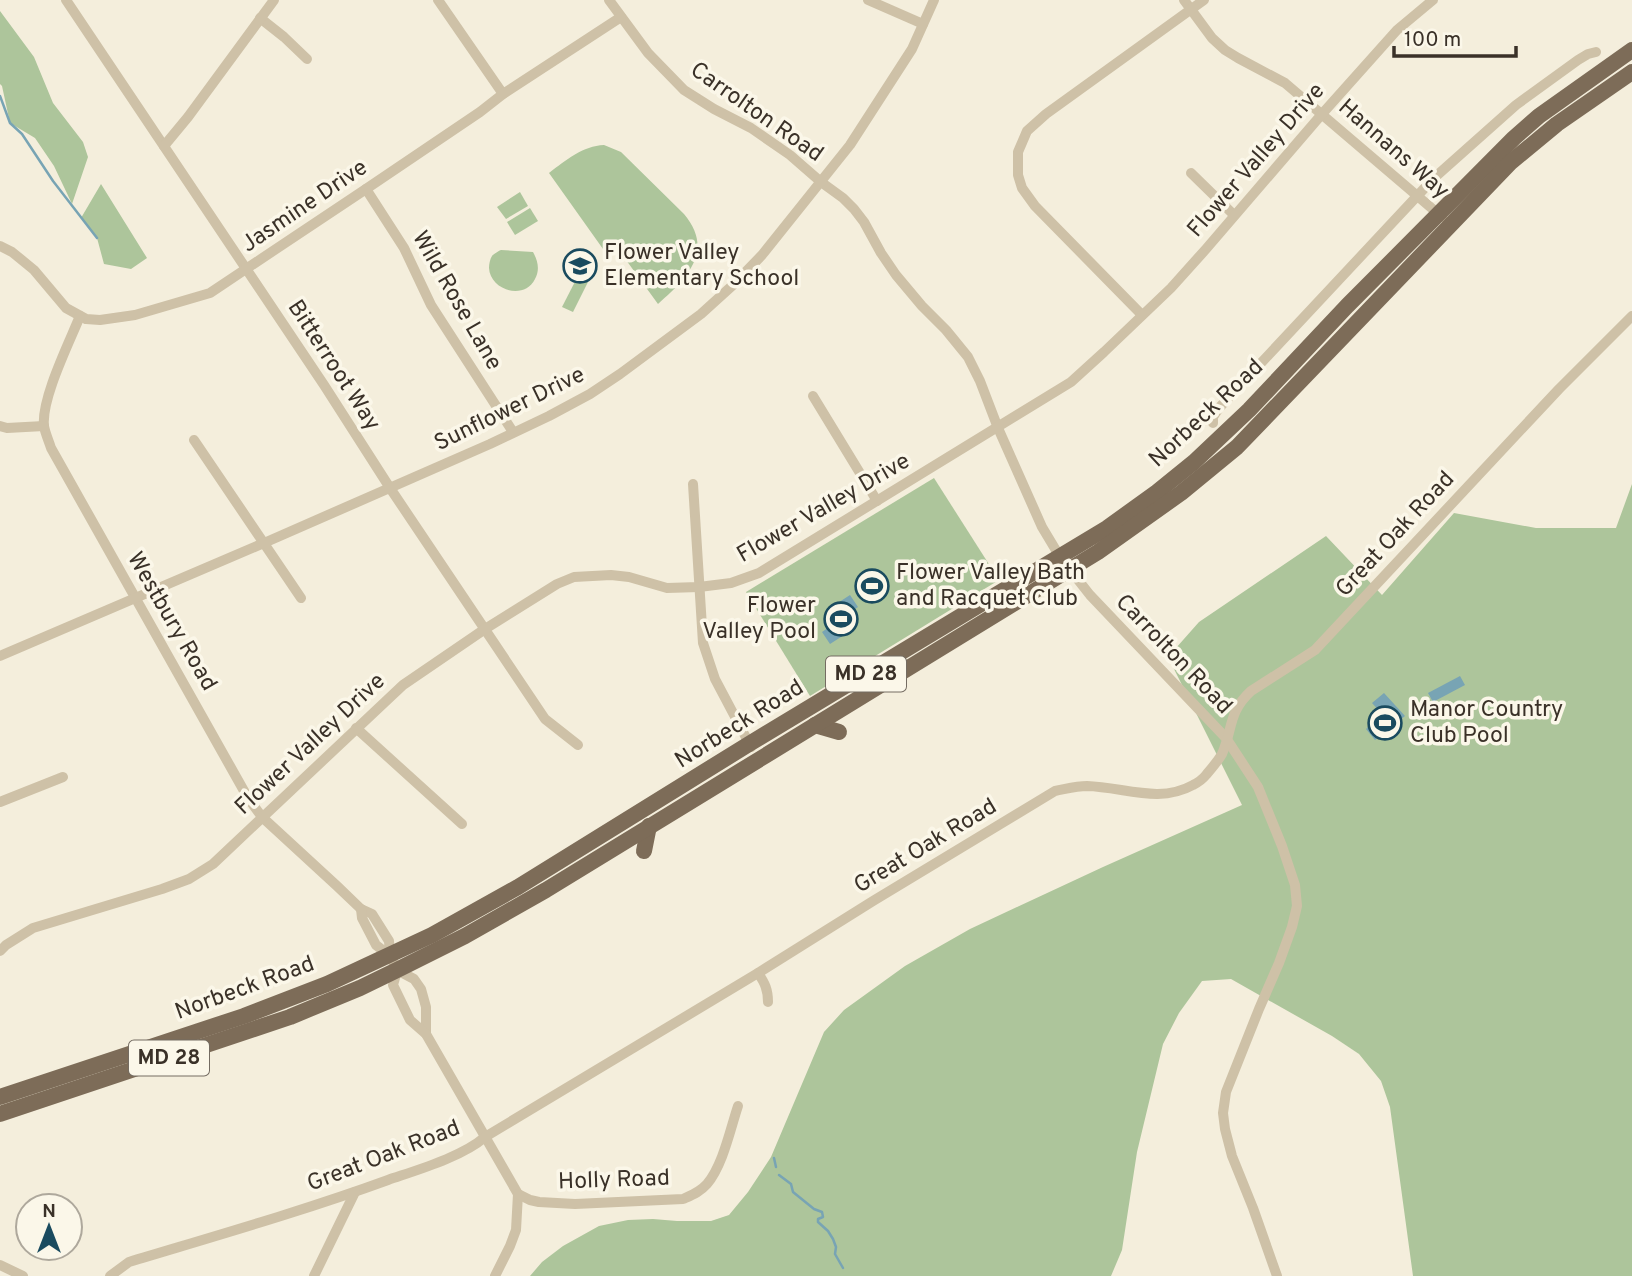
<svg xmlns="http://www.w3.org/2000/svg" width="1632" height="1276" viewBox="0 0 1632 1276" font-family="Overpass,sans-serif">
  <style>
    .green { fill: #adc59b }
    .water { fill: #78a4b4 }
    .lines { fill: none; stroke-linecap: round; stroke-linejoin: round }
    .stream { stroke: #78a4b4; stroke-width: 2.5 }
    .minor { stroke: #cec1a7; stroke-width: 10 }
    .primary { stroke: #7d6c58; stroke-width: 16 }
    .labels { text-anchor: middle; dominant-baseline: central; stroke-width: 7; stroke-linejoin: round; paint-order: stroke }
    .shield { fill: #fbf7e9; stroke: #746c62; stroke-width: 2 }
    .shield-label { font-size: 21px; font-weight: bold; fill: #3a3128 }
    .street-label { font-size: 23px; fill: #3a3128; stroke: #fbf7e9 }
    .poi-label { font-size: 23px; fill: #3a3128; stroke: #fbf7e9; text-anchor: start }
  </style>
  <rect width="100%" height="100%" fill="#f4eedc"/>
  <!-- green -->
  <g class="green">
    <path d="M0 11 34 57 53 103 83 142 88 157 72 204 54 166 35 138 10 123 2 86 0 84Z"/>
    <path d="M604 145 621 152 684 214C715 251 687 278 658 304L613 242 603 249 549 173C566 160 583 146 604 145Z"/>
    <path d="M101 184 147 258 131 269 104 264 97 238 81 218Z"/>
    <path d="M520 192 528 206 506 219 497 207Z"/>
    <path d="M530 208 538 221 515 235 507 222Z"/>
    <path d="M501 250 533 252C538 261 540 270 535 279 524 301 490 290 489 268 489 264 490 259 492 256 492 255 500 250 501 250Z"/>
    <path d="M582 268 593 272 573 312 562 307Z"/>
    <path d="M934 478 999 580 810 696 746 592Z"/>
    <path d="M1632 484V1276H1413L1390 1107 1381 1081 1359 1054 1332 1036 1231 979 1202 981 1179 1013 1163 1044 1137 1152 1122 1250 1111 1276H530L542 1262 563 1246 599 1226 628 1220 653 1219 677 1221H711L729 1215 748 1192 771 1157 824 1032 844 1010 905 966 970 929 1103 867 1242 805 1168 657 1199 622 1326 536 1382 595 1454 513 1536 528H1616Z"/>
  </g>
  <!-- water -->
  <g class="water">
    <path d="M850 595 858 607 846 615 855 628 830 644 822 632 835 623 827 610Z"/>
    <path d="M1460 676 1465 685 1433 702 1428 693Z"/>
    <path d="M1384 693 1405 716 1375 740 1366 729 1382 714 1372 703Z"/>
  </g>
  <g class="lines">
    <!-- stream -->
    <g class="stream">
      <path d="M0 96 10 123 22 134 53 181 97 238"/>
      <path d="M774 1158 776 1167"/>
      <path d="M779 1175 791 1184 793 1192 814 1209 822 1212 823 1217 818 1219V1222L828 1231 833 1239 836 1247 835 1254 843 1268"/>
    </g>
    <!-- minor -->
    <g class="minor">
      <path d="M66 0 324 385 390 488 545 719 578 745"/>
      <path d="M438 0 503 94"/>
      <path d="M609 0 648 53 684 90 714 109 751 128 790 155 821 182 843 198 854 209 864 222 881 253 896 275 922 306 946 330 968 357 980 381 998 428 1042 527 1060 557 1090 595 1226 738 1258 787 1282 846 1295 885 1297 906 1292 927 1279 963 1259 1009 1226 1092 1223 1113 1225 1129 1232 1156 1253 1208 1277 1276"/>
      <path d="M868 0 923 24"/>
      <path d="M1184 0 1212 38 1225 50 1238 58 1285 83 1442 217"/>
      <path d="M260 18 284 37 307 59"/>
      <path d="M164 146 188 117 274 0"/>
      <path d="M1191 173 1234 215"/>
      <path d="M366 189 404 248 431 305 513 432"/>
      <path d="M0 246 12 252 34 270 66 308 86 319 100 320 135 315 210 293 366 189 480 112 503 94 621 17"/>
      <path d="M1142 315 1035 206 1022 188 1018 175V152L1027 131 1046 114 1204 0"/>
      <path d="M80 316C69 343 41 399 44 426 45 433 49 441 51 448L248 798 262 817 337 886 361 909 372 914 389 941 390 956 397 970 414 979 421 989 426 1007V1034"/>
      <path d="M813 396 877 501"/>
      <path d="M1213 423V417L1219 408 1434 178 1516 105 1578 60 1588 54 1596 52"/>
      <path d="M0 426 7 428 44 426"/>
      <path d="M194 440 301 598"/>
      <path d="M693 484 703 643 715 679 751 747"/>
      <path d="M0 656 264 543 490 444 549 416 590 394 620 374 701 314 733 285 762 255 850 145 912 49 934 0"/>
      <path d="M356 728 462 824"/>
      <path d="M0 802 63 777"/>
      <path d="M361 909 362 918 376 945 390 956"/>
      <path d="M0 951 6 945 33 928 162 889 189 879 213 864 403 685 485 629 557 584 574 577 611 575 629 577 667 588 699 587 731 583 759 573 1071 382 1104 352 1171 288 1206 249 1322 114 1397 30 1433 0"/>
      <path d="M397 971 393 985 410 1020 426 1034 518 1194 516 1230 510 1246 495 1276"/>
      <path d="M758 973C765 983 768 990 768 1002"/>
      <path d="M518 1194 530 1200 539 1202 575 1204 683 1199C692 1195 700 1192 707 1184 723 1165 730 1130 738 1106"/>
      <path d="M0 1265 23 1276"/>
      <path d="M110 1276 129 1262C215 1236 303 1211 388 1180 417 1170 462 1157 485 1137L758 973 873 901 1055 791C1066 789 1076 786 1087 786 1124 787 1159 804 1193 785 1199 782 1202 780 1206 775 1211 769 1218 761 1222 754 1233 729 1228 712 1251 691L1315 650 1559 389 1632 316"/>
      <path d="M314 1276 355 1192"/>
    </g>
    <!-- primary -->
    <g class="primary">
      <path d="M815 725 839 732"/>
      <path d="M644 851 649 826"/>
      <path d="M0 1097 244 1016 327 984 432 935 518 887 749 744 1107 528 1157 492 1194 462 1249 410 1347 306 1514 138 1539 116 1632 50"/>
      <path d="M0 1114 290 1017 360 988 397 970 465 936 546 890 1098 552 1181 493 1237 447 1511 162 1557 124 1632 72"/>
    </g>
  </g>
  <!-- icons -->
  <defs>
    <symbol id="school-ring" viewBox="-11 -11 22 22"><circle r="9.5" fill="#fbf7e9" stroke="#1a4b5f" stroke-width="1.5"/><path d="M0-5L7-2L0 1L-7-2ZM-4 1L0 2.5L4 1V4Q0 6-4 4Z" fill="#1a4b5f"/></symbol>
    <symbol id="stadium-ring" viewBox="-11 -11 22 22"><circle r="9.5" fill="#fbf7e9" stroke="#1a4b5f" stroke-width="1.5"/><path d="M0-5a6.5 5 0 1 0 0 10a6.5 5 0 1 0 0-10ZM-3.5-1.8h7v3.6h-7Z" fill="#1a4b5f"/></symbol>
  </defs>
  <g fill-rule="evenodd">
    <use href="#school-ring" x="561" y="247" width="38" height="38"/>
    <use href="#stadium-ring" x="853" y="567" width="38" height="38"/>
    <use href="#stadium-ring" x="822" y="600" width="38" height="38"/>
    <use href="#stadium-ring" x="1366" y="704" width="38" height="38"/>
  </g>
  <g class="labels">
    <!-- shield labels -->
    <g class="shield">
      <rect x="826" y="656.5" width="80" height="35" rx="5"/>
      <rect x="129" y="1040.5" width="80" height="35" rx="5"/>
    </g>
    <g class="shield-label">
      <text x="866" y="674">MD 28</text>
      <text x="169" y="1058">MD 28</text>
    </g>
    <!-- street labels -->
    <g class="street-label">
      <text transform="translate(756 113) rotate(35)">Carrolton Road</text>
      <text transform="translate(1393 150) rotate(41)">Hannans Way</text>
      <text transform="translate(1257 161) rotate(-49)">Flower Valley Drive</text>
      <text transform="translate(305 207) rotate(-34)">Jasmine Drive</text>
      <text transform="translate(456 301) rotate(60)">Wild Rose Lane</text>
      <text transform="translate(333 366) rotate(57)">Bitterroot Way</text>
      <text transform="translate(510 410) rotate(-26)">Sunflower Drive</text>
      <text transform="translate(1207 414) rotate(-43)">Norbeck Road</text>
      <text transform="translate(824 509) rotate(-30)">Flower Valley Drive</text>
      <text transform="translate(1396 535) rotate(-47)">Great Oak Road</text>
      <text transform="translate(171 622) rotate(60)">Westbury Road</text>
      <text transform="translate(1173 655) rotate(46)">Carrolton Road</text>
      <text transform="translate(740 725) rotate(-32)">Norbeck Road</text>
      <text transform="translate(311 745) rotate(-43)">Flower Valley Drive</text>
      <text transform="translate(926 847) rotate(-31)">Great Oak Road</text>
      <text transform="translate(245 989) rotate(-20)">Norbeck Road</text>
      <text transform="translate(384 1157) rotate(-21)">Great Oak Road</text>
      <text transform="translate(614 1181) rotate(-2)">Holly Road</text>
    </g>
    <!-- poi labels -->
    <g class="poi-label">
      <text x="604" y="253">Flower Valley<tspan x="604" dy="26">Elementary School</tspan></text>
      <text x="896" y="573">Flower Valley Bath<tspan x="896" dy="26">and Racquet Club</tspan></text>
      <text x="816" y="606" text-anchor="end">Flower<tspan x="816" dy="26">Valley Pool</tspan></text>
      <text x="1410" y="710">Manor Country<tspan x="1410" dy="26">Club Pool</tspan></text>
    </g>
  </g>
  <!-- north arrow -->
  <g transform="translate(49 1227)"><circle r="33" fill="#fbf7e9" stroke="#aea89c" stroke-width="2"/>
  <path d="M0-5L12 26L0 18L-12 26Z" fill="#1a4b5f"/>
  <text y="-10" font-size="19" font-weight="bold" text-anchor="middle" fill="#3a3128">N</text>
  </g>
  <!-- scale -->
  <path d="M1394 46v10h122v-10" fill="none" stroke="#3a3128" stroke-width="3.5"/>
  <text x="1404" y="46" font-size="21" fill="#3a3128" stroke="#fbf7e9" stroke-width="5" paint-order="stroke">100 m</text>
</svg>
